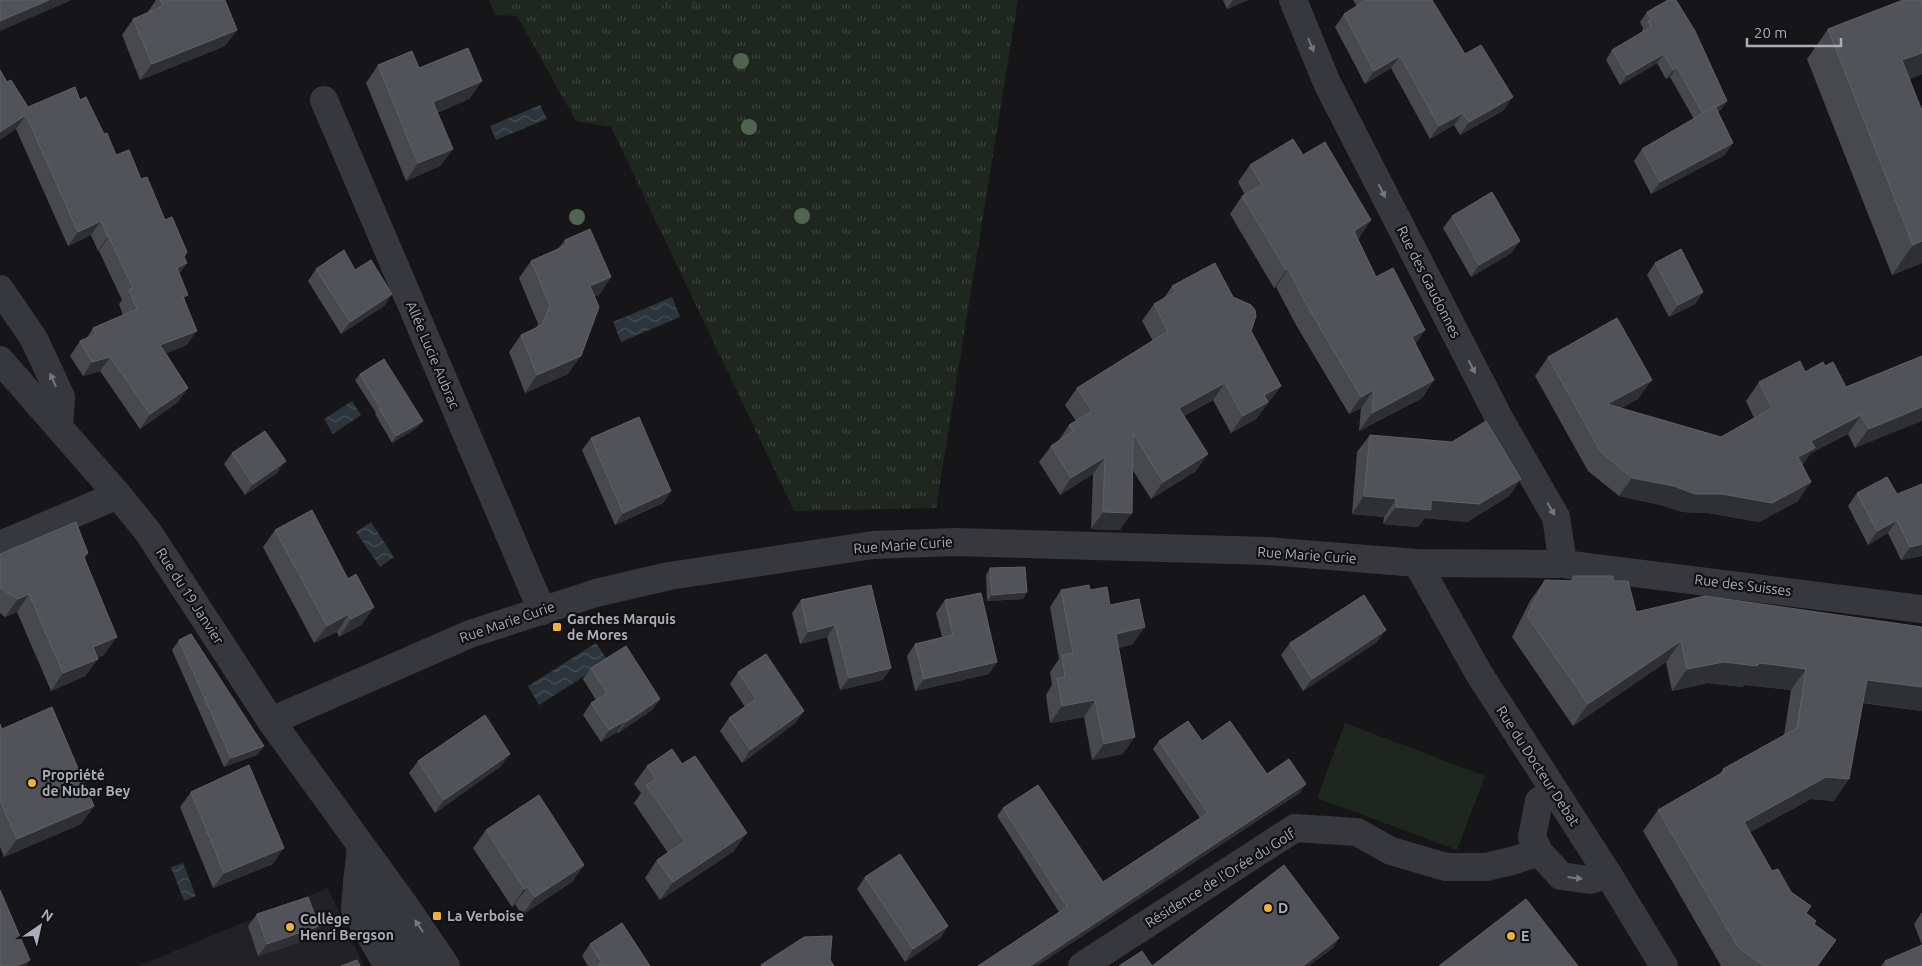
<svg xmlns="http://www.w3.org/2000/svg" width="1922" height="966" viewBox="0 0 1922 966" font-family="Ubuntu,sans-serif">
  <style>
    .built { fill: #222225 }
    .grass { fill: url(#grass-tufts) }
    .forest { fill: url(#forest-firs) }
    .pitch { fill: #1e261f }
    .water { fill: url(#water-waves) }
    .lines { fill: none; stroke-linecap: round; stroke-linejoin: round }
    .minor { stroke: #37383d; stroke-width: 28 }
    .tree { fill: #506452 }
    .wall { fill: #47494d }
    .shaded-wall { fill: #2f3033 }
    .building { fill: #525359; stroke: #5f6168 }
    .oneway { fill: #757881 }
    .poi-dot { fill: #f2b134; stroke: #111113; stroke-width: 2 }
    .labels { text-anchor: middle; dominant-baseline: central; stroke-width: 4.5; stroke-linejoin: round; paint-order: stroke }
    .street-label { font-size: 14px; fill: #a8adb8; stroke: #111113 }
    .poi-label { font-size: 14px; font-weight: bold; fill: #a8adb8; stroke: #111113; text-anchor: start }
  </style>
  <defs>
    <pattern id="grass-tufts" width="24" height="20" patternUnits="userSpaceOnUse" patternTransform="scale(1.25)"><rect width="24" height="20" fill="#1e261f"/><path d="M3 7l-1-3M5 7V3M7 7l1-3M15 17l-1-3M17 17v-4M19 17l1-3" fill="none" stroke="#3c433d"/></pattern>
    <pattern id="forest-firs" width="22" height="20" patternUnits="userSpaceOnUse" patternTransform="scale(1.25)"><rect width="22" height="20" fill="#1e261f"/><path d="M5 1l3.5 6h-7zM16 11l3.5 6h-7z" fill="#3c433d"/></pattern>
    <pattern id="water-waves" width="16" height="10" patternUnits="userSpaceOnUse" patternTransform="scale(1.25)"><rect width="16" height="10" fill="#2c353c"/><path d="M0 5q4-4 8 0t8 0" fill="none" stroke="#485056"/></pattern>
  </defs>
  <rect width="100%" height="100%" fill="#161618"/>
  <!-- built -->
  <path class="built" d="M328 888 364 966H138Z"/>
  <!-- grass -->
  <path class="grass" d="M489 0H1018L936 508 794 511 611 127 576 121 517 16 495 15Z"/>
  <!-- forest -->
  <path class="forest" d="M647 0H731L712 4 650 3Z"/>
  <!-- pitch -->
  <path class="pitch" d="M1345 723 1485 776 1457 850 1317 798Z"/>
  <!-- water -->
  <g class="water">
    <path d="M540 105 547 119 496 140 490 126Z"/>
    <path d="M672 297 680 317 621 342 613 322Z"/>
    <path d="M352 401 361 415 333 434 324 419Z"/>
    <path d="M371 522 394 557 380 567 356 532Z"/>
    <path d="M596 643 608 661 539 705 528 686Z"/>
    <path d="M183 863 196 896 184 901 171 867Z"/>
  </g>
  <g class="lines">
    <!-- minor -->
    <g class="minor">
      <path d="M1293 0 1327 83 1498 416 1556 517 1563 564"/>
      <path d="M324 100 542 611"/>
      <path d="M0 289 34 339 61 397 59 427"/>
      <path d="M0 360 118 495 148 532 271 721 408 910 446 966"/>
      <path d="M0 545 118 495"/>
      <path d="M1417 563 1478 672 1608 874 1664 966"/>
      <path d="M271 721 470 634 596 593 669 576 873 545 956 542 1267 551 1417 563 1563 564 1922 609"/>
      <path d="M1554 790 1539 801 1532 837 1539 852 1561 876 1590 880 1608 874"/>
      <path d="M361 847 357 883 382 908 419 966"/>
      <path d="M357 883 355 909 388 966"/>
      <path d="M1082 966 1295 828 1357 832 1391 851 1446 867H1486L1512 861 1539 852"/>
    </g>
  </g>
  <!-- trees -->
  <g class="tree">
    <circle cx="741" cy="61" r="8"/>
    <circle cx="749" cy="127" r="8"/>
    <circle cx="802" cy="216" r="8"/>
    <circle cx="577" cy="217" r="8"/>
  </g>
  <!-- wall -->
  <g class="wall">
    <path d="M156 0H225L237 30 225 46 140 80 122 35 133 19 147 13Z"/>
    <path d="M1223 0H1248L1227 9Z"/>
    <path d="M1353 0H1432L1465 54 1504 110 1460 135 1454 125 1430 139 1391 68 1365 84 1335 27 1344 14 1357 6Z"/>
    <path d="M1647 12 1727 101 1720 111 1718 112 1725 155 1651 194 1634 161 1642 149 1694 119 1670 77 1666 79 1657 63 1620 85 1606 60 1612 50 1642 32V31L1643 28 1640 22Z"/>
    <path d="M1828 29 1922 74 1910 79 1922 263 1892 275 1807 59Z"/>
    <path d="M378 65 419 68 482 81 469 99 437 113 453 149 440 166 406 181 366 83Z"/>
    <path d="M7 82 28 107 80 100 104 134 116 155 141 179 165 220 184 257 179 274 185 300 187 345 166 353 188 388 178 402 140 429 100 371 83 376 70 356 80 341 86 339 93 328 123 315 119 304 122 300 99 251H98L91 235 68 246 16 129Z"/>
    <path d="M1303 155 1371 220 1359 238 1357 239 1376 277 1415 344 1434 380 1422 398 1359 431 1361 408 1349 414 1296 325 1276 287 1274 288 1230 214 1242 196 1245 195 1238 182 1250 165Z"/>
    <path d="M1452 216 1520 241 1511 253 1471 277 1443 228Z"/>
    <path d="M565 240 611 277 599 295 594 297 568 374 525 393 509 352 521 335 536 328 538 324 519 278 531 261 558 249Z"/>
    <path d="M1655 263 1703 292 1695 304 1669 317 1647 275Z"/>
    <path d="M316 269 355 270 392 294 384 306 341 334 308 281Z"/>
    <path d="M1172 286 1251 331 1281 386 1256 419 1231 433 1213 400 1184 416 1196 471 1151 499 1132 469 1120 530 1091 529 1093 474 1060 495 1039 462 1051 446 1059 440 1069 425 1076 421 1065 405 1077 388 1153 341 1142 321 1154 304 1164 298Z"/>
    <path d="M1922 356 1855 448 1848 434 1811 453 1802 465 1798 501 1759 522 1708 513 1682 512 1661 505 1619 496 1588 471 1535 376 1548 357 1638 399 1621 408 1721 437 1754 418 1746 401 1759 382 1805 372 1825 366 1846 387Z"/>
    <path d="M360 374 418 427 392 443 375 414 376 413 355 380Z"/>
    <path d="M1370 435 1521 479 1509 496 1467 522 1425 518 1418 527 1383 524 1384 517 1352 514 1357 452Z"/>
    <path d="M591 438 671 491 663 503 615 525 582 450Z"/>
    <path d="M232 453 277 473 245 495 224 464Z"/>
    <path d="M1887 477 1922 556 1901 560 1888 533 1868 545 1848 506 1857 493Z"/>
    <path d="M275 530 348 579 374 607 361 625 339 637 337 632 314 643 263 547Z"/>
    <path d="M88 553 85 558 104 655 97 658 98 659 85 676 51 691 17 612 5 617 0 613V554Z"/>
    <path d="M990 568 1027 592 1023 599 987 601 986 575Z"/>
    <path d="M1573 576 1613 581 1636 612 1922 627V711L1862 703 1834 801 1811 799 1750 832 1772 871 1791 892 1814 924 1836 940 1818 966H1721L1643 831 1658 810 1720 774 1723 769 1784 735 1791 690 1745 685 1742 687 1708 683 1672 691 1666 662 1573 726 1512 637 1530 601 1545 580 1570 581Z"/>
    <path d="M871 585 891 668 882 680 840 690 827 637 800 644 792 613 801 600Z"/>
    <path d="M1061 590H1090L1110 605 1133 644 1118 648 1123 754 1092 760 1084 717 1050 723 1046 695 1052 685 1050 672 1059 659 1050 607Z"/>
    <path d="M945 600 989 674 915 691 907 656 915 644 942 637 936 613Z"/>
    <path d="M179 640 264 746 257 755 224 767 172 650Z"/>
    <path d="M1377 642 1303 691 1281 655 1290 643Z"/>
    <path d="M591 668 660 699 652 710 618 733 617 732 601 742 583 715 591 703 596 700 583 679Z"/>
    <path d="M738 672 804 711 795 723 742 763 720 731 729 718 745 707 730 684Z"/>
    <path d="M0 724 2 729 94 806 81 824 4 857 0 847Z"/>
    <path d="M1159 741H1202L1267 774 1300 793 1059 912 997 816 1003 808 1103 882 1200 818 1153 749Z"/>
    <path d="M418 761 501 766 435 813 409 773Z"/>
    <path d="M647 766 734 851 660 900 645 878 657 860 668 853 634 803 641 793 634 784Z"/>
    <path d="M191 792 273 864 213 888 180 807Z"/>
    <path d="M486 830 584 865 572 882 522 915 515 904 512 907 473 848Z"/>
    <path d="M865 877 948 926 940 938 905 962 857 889Z"/>
    <path d="M1922 912V966H1881L1885 961 1922 945 1914 924Z"/>
    <path d="M257 914 310 939 258 956 248 926Z"/>
    <path d="M590 944 650 966H588L582 956Z"/>
  </g>
  <!-- shaded-wall -->
  <g class="shaded-wall">
    <path d="M49 0H72L0 31V21Z"/>
    <path d="M1233 0H1248L1227 9Z"/>
    <path d="M237 30 225 46 140 80 152 64Z"/>
    <path d="M1922 53V74L1882 90 1902 60Z"/>
    <path d="M1664 54 1657 63 1620 85 1627 75Z"/>
    <path d="M1400 56 1391 68 1365 84 1374 71Z"/>
    <path d="M1677 67 1670 77 1666 79 1673 70Z"/>
    <path d="M482 81 469 99 420 120 433 102Z"/>
    <path d="M1513 97 1504 110 1460 135 1469 122Z"/>
    <path d="M1727 101 1720 111 1696 124 1703 115Z"/>
    <path d="M1463 113 1454 125 1430 139 1439 126Z"/>
    <path d="M26 115 16 129 0 140V132Z"/>
    <path d="M1733 143 1725 155 1651 194 1660 182Z"/>
    <path d="M453 149 440 166 406 181 418 163Z"/>
    <path d="M1371 220 1359 238 1341 248 1354 231Z"/>
    <path d="M101 221 91 235 68 246 78 232Z"/>
    <path d="M108 237H109L99 251H98Z"/>
    <path d="M1520 241 1511 253 1471 277 1479 265Z"/>
    <path d="M1922 241V263L1892 275 1913 245Z"/>
    <path d="M187 263 177 278V268Z"/>
    <path d="M1288 269 1276 287 1274 288 1286 270Z"/>
    <path d="M611 277 599 295 577 304 590 286Z"/>
    <path d="M1703 292 1695 304 1669 317 1678 305Z"/>
    <path d="M392 294 384 306 341 334 350 322Z"/>
    <path d="M1425 330 1413 348 1412 337Z"/>
    <path d="M197 331 187 345 151 360 160 345Z"/>
    <path d="M581 356 568 374 525 393 537 375Z"/>
    <path d="M110 357 100 371 83 376 92 362Z"/>
    <path d="M1434 380 1422 398 1359 431 1372 413Z"/>
    <path d="M1652 380 1638 399 1594 423 1607 404Z"/>
    <path d="M1225 383 1213 400 1167 425 1179 408Z"/>
    <path d="M1281 386 1256 419 1231 433 1243 416 1264 395Z"/>
    <path d="M188 388 178 402 140 429 150 414Z"/>
    <path d="M1374 390 1361 408 1349 414 1361 397Z"/>
    <path d="M1922 407V421L1855 448 1869 429Z"/>
    <path d="M1861 415 1848 434 1811 453 1802 466 1798 457 1811 441Z"/>
    <path d="M423 421 418 427 392 443 396 436Z"/>
    <path d="M1208 454 1196 471 1151 499 1163 482Z"/>
    <path d="M1105 457 1093 474 1060 495 1071 478Z"/>
    <path d="M286 461 277 473 245 495 253 484Z"/>
    <path d="M1632 478 1811 482 1798 501 1759 522 1708 513 1682 512 1661 505 1619 496Z"/>
    <path d="M1521 479 1509 496 1467 522 1425 518 1418 527 1383 524 1396 507 1431 500Z"/>
    <path d="M671 491 663 503 615 525 623 513Z"/>
    <path d="M1364 496 1396 499 1384 517 1352 514Z"/>
    <path d="M1103 512 1132 513 1120 530 1091 529Z"/>
    <path d="M1897 520 1888 533 1868 545 1877 531Z"/>
    <path d="M1922 544V556L1901 560 1910 547Z"/>
    <path d="M1027 592 1023 599 987 601 992 595Z"/>
    <path d="M29 594 17 612 5 617 18 599Z"/>
    <path d="M374 607 361 625 339 637 351 619Z"/>
    <path d="M349 614 337 632 314 643 327 626Z"/>
    <path d="M835 625 827 637 800 644 808 632Z"/>
    <path d="M1145 627 1133 644 1104 651 1116 634Z"/>
    <path d="M1386 630 1377 642 1303 691 1312 679Z"/>
    <path d="M117 637 104 655 80 664 93 647Z"/>
    <path d="M1681 641 1666 662 1573 726 1588 704Z"/>
    <path d="M98 659 85 676 51 691 63 673Z"/>
    <path d="M997 662 989 674 915 691 924 679Z"/>
    <path d="M1724 662 1760 663 1806 669 1791 690 1745 685 1742 687 1708 683 1672 691 1687 669Z"/>
    <path d="M891 668 882 680 840 690 849 678Z"/>
    <path d="M1867 680 1922 687V711L1852 701Z"/>
    <path d="M660 699 652 710 618 733 626 722Z"/>
    <path d="M1095 700 1084 717 1050 723 1062 706Z"/>
    <path d="M804 711 795 723 742 763 750 750Z"/>
    <path d="M625 721 617 732 601 742 609 730Z"/>
    <path d="M1135 737 1123 754 1092 760 1104 744Z"/>
    <path d="M264 746 257 755 224 767 231 758Z"/>
    <path d="M510 754 501 766 435 813 444 800Z"/>
    <path d="M1826 777 1849 779 1834 801 1811 799 1729 844 1744 822Z"/>
    <path d="M1306 784 1300 793 1037 966H1030Z"/>
    <path d="M94 806 81 824 4 857 17 839Z"/>
    <path d="M747 833 734 851 660 900 673 882Z"/>
    <path d="M284 848 273 864 213 888 224 873Z"/>
    <path d="M584 865 572 882 522 915 535 897Z"/>
    <path d="M528 887 515 904 512 907 524 889Z"/>
    <path d="M319 926 310 939 258 956 267 944Z"/>
    <path d="M948 926 940 938 905 962 913 949Z"/>
    <path d="M1339 938 1333 948 1309 966H1303Z"/>
    <path d="M30 960 26 966H16Z"/>
  </g>
  <!-- building -->
  <g class="building">
    <path d="M0 0H49L0 21Z"/>
    <path d="M160 0H225L237 30 152 64 133 19 163 6Z"/>
    <path d="M1366 0H1432L1465 54 1481 45 1513 97 1469 122 1463 113 1439 126 1400 56 1374 71 1344 14Z"/>
    <path d="M1668 0H1676L1695 31 1727 101 1703 114 1677 67 1673 70 1664 54 1627 75 1612 50 1651 27 1648 21 1651 20 1647 12Z"/>
    <path d="M1903 0H1922V53L1902 60 1922 111V241L1913 245 1828 29Z"/>
    <path d="M468 48 482 81 433 102 453 149 418 163 378 65 412 51 419 68Z"/>
    <path d="M0 70 7 82 11 80 28 107 75 87 80 100 86 97 104 134 107 133 116 155 129 150 141 179 147 177 165 220 172 217 187 252 184 257 187 263 177 268 188 295 183 297 197 331 160 345 188 388 150 414 110 357 92 362 80 341 96 334 93 328 137 309 129 290 133 288 109 237H108L101 221 78 232 26 115 0 132Z"/>
    <path d="M1715 106 1733 143 1660 182 1642 149Z"/>
    <path d="M1293 139 1303 155 1325 142 1371 220 1354 231 1376 277 1393 268 1425 330 1412 337 1434 380 1372 413 1374 390 1361 397 1308 307 1288 269 1286 270 1242 196 1262 185 1250 165Z"/>
    <path d="M1492 192 1520 241 1479 265 1452 216Z"/>
    <path d="M590 229 611 277 590 286 599 307 581 356 537 375 521 335 542 325 550 306 531 261 567 245 565 240Z"/>
    <path d="M1681 249 1703 292 1678 305 1655 263Z"/>
    <path d="M344 250 355 270 371 260 392 294 350 322 316 269Z"/>
    <path d="M1215 263 1233 297 1251 305 1255 310 1256 316 1251 331 1281 386 1264 395 1268 402 1243 416 1225 383 1179 408 1208 454 1163 482 1133 433 1132 513 1103 512 1105 457 1071 478 1051 446 1073 431 1069 425 1092 411 1077 388 1168 331 1154 304 1175 292 1172 286Z"/>
    <path d="M1617 318 1652 380 1607 404 1721 437 1772 408 1759 382 1800 361 1805 372 1823 362 1825 366 1833 362 1846 387 1922 356V407L1869 429 1861 415 1811 441 1815 448 1798 457 1811 482 1772 503 1722 494H1695L1674 486 1632 478 1601 452 1548 357Z"/>
    <path d="M384 359 423 421 396 436 379 408 380 407 360 374Z"/>
    <path d="M639 417 671 491 623 513 591 438Z"/>
    <path d="M1486 421 1521 479 1479 504 1431 500V510L1396 507V499L1364 496 1370 435 1452 442Z"/>
    <path d="M265 431 286 461 253 484 232 453Z"/>
    <path d="M1887 477 1897 494 1922 484V544L1910 547 1897 520 1877 531 1857 493Z"/>
    <path d="M312 510 348 579 356 574 374 607 351 619 349 614 327 626 275 530Z"/>
    <path d="M76 522 88 553 83 555 117 637 93 647 98 659 63 673 29 594 18 599 0 588V554Z"/>
    <path d="M1025 567 1027 592 992 595 990 568Z"/>
    <path d="M1573 576H1613V581H1628L1636 612 1705 596 1922 627V687L1867 680 1849 779 1826 777 1744 822 1772 871 1778 869 1791 892 1811 906 1806 913 1816 921 1814 924 1836 940 1817 966H1764L1738 947 1658 810 1725 771 1723 769 1797 728 1806 669 1760 663 1757 666 1724 662 1687 669 1681 641 1588 704 1527 616 1545 580 1574 581Z"/>
    <path d="M871 585 891 668 849 678 835 625 808 632 801 600Z"/>
    <path d="M1089 585 1090 590 1107 587 1110 605 1139 599 1145 627 1116 634 1135 737 1104 744 1095 700 1062 706 1057 678 1065 677 1062 655 1073 653 1061 590Z"/>
    <path d="M981 593 997 662 924 679 915 644 953 635 945 600Z"/>
    <path d="M1364 595 1386 630 1312 679 1290 643Z"/>
    <path d="M191 634 264 746 231 758 179 640Z"/>
    <path d="M626 646 660 699 626 722 625 721 609 730 591 703 607 693 591 668Z"/>
    <path d="M766 654 804 711 750 750 729 718 756 699 738 672Z"/>
    <path d="M52 707 94 806 17 839 0 800V724L2 729Z"/>
    <path d="M485 715 510 754 444 800 418 761Z"/>
    <path d="M1188 721 1202 741 1230 721 1267 774 1289 759 1306 784 1030 966H978L1067 907 1003 808 1038 785 1103 882 1208 813 1159 741Z"/>
    <path d="M672 749 682 764 695 756 747 833 673 882 657 860 685 841 646 785 656 779 647 766Z"/>
    <path d="M249 765 284 848 224 873 191 792Z"/>
    <path d="M539 795 584 865 535 897 528 887 524 889 486 830Z"/>
    <path d="M900 854 948 926 913 949 865 877Z"/>
    <path d="M1284 865 1339 938 1303 966H1119L1142 951 1152 966Z"/>
    <path d="M0 890 30 960 16 966H0Z"/>
    <path d="M308 897 319 926 267 944 257 914Z"/>
    <path d="M1526 899 1578 966H1439Z"/>
    <path d="M622 923 650 966H598L602 963 590 944Z"/>
    <path d="M832 936 830 960 834 966H762L761 965 804 937Z"/>
    <path d="M1922 945V966H1887L1885 961Z"/>
    <path d="M357 960 360 966H341Z"/>
  </g>
  <!-- one-way arrows -->
  <defs><path id="oneway-solid" d="M-6-.8H1V-3.2L6.5 0L1 3.2V.8H-6Z" transform="scale(1.25)"/></defs>
  <g class="oneway">
    <use href="#oneway-solid" transform="translate(1311 45) rotate(68)"/>
    <use href="#oneway-solid" transform="translate(1382 191) rotate(63)"/>
    <use href="#oneway-solid" transform="translate(1472 367) rotate(63)"/>
    <use href="#oneway-solid" transform="translate(53 380) rotate(-114)"/>
    <use href="#oneway-solid" transform="translate(1551 509) rotate(60)"/>
    <use href="#oneway-solid" transform="translate(1575 878) rotate(7)"/>
    <use href="#oneway-solid" transform="translate(419 926) rotate(-124)"/>
  </g>
  <!-- markers -->
  <g class="poi-dot">
    <rect x="552" y="622" width="10" height="10" rx="2.5"/>
    <circle cx="32" cy="783" r="5"/>
    <circle cx="1268" cy="908" r="5"/>
    <rect x="432" y="911" width="10" height="10" rx="2.5"/>
    <circle cx="290" cy="927" r="5"/>
    <circle cx="1511" cy="936" r="5"/>
  </g>
  <g class="labels">
    <!-- street labels -->
    <g class="street-label">
      <text transform="translate(1429 282) rotate(63)">Rue des Gaudonnes</text>
      <text transform="translate(433 355) rotate(67)">Allée Lucie Aubrac</text>
      <text transform="translate(903 545) rotate(-4)">Rue Marie Curie</text>
      <text transform="translate(1307 555) rotate(4)">Rue Marie Curie</text>
      <text transform="translate(1743 585) rotate(7)">Rue des Suisses</text>
      <text transform="translate(190 596) rotate(57)">Rue du 19 Janvier</text>
      <text transform="translate(507 622) rotate(-19)">Rue Marie Curie</text>
      <text transform="translate(1538 766) rotate(57)">Rue du Docteur Debat</text>
      <text transform="translate(1220 878) rotate(-32)">Résidence de l'Orée du Golf</text>
    </g>
    <!-- poi labels -->
    <g class="poi-label">
      <text x="567" y="619">Garches Marquis<tspan x="567" dy="16">de Mores</tspan></text>
      <text x="42" y="775">Propriété<tspan x="42" dy="16">de Nubar Bey</tspan></text>
      <text x="1278" y="908">D</text>
      <text x="447" y="916">La Verboise</text>
      <text x="300" y="919">Collège<tspan x="300" dy="16">Henri Bergson</tspan></text>
      <text x="1521" y="936">E</text>
    </g>
  </g>
  <!-- north arrow -->
  <g transform="translate(40 926) rotate(34)" stroke="#111113" stroke-width="4" paint-order="stroke">
  <path d="M0-4L9 19L0 12L-9 19Z" fill="#a8adb8"/>
  <text y="-8" font-size="14" font-weight="bold" text-anchor="middle" fill="#a8adb8">N</text>
  </g>
  <!-- scale -->
  <path d="M1747 38v8h94v-8" fill="none" stroke="#a8adb8" stroke-width="2.5"/>
  <text x="1754" y="38" font-size="15" fill="#a8adb8" stroke="#111113" stroke-width="4" paint-order="stroke">20 m</text>
</svg>
